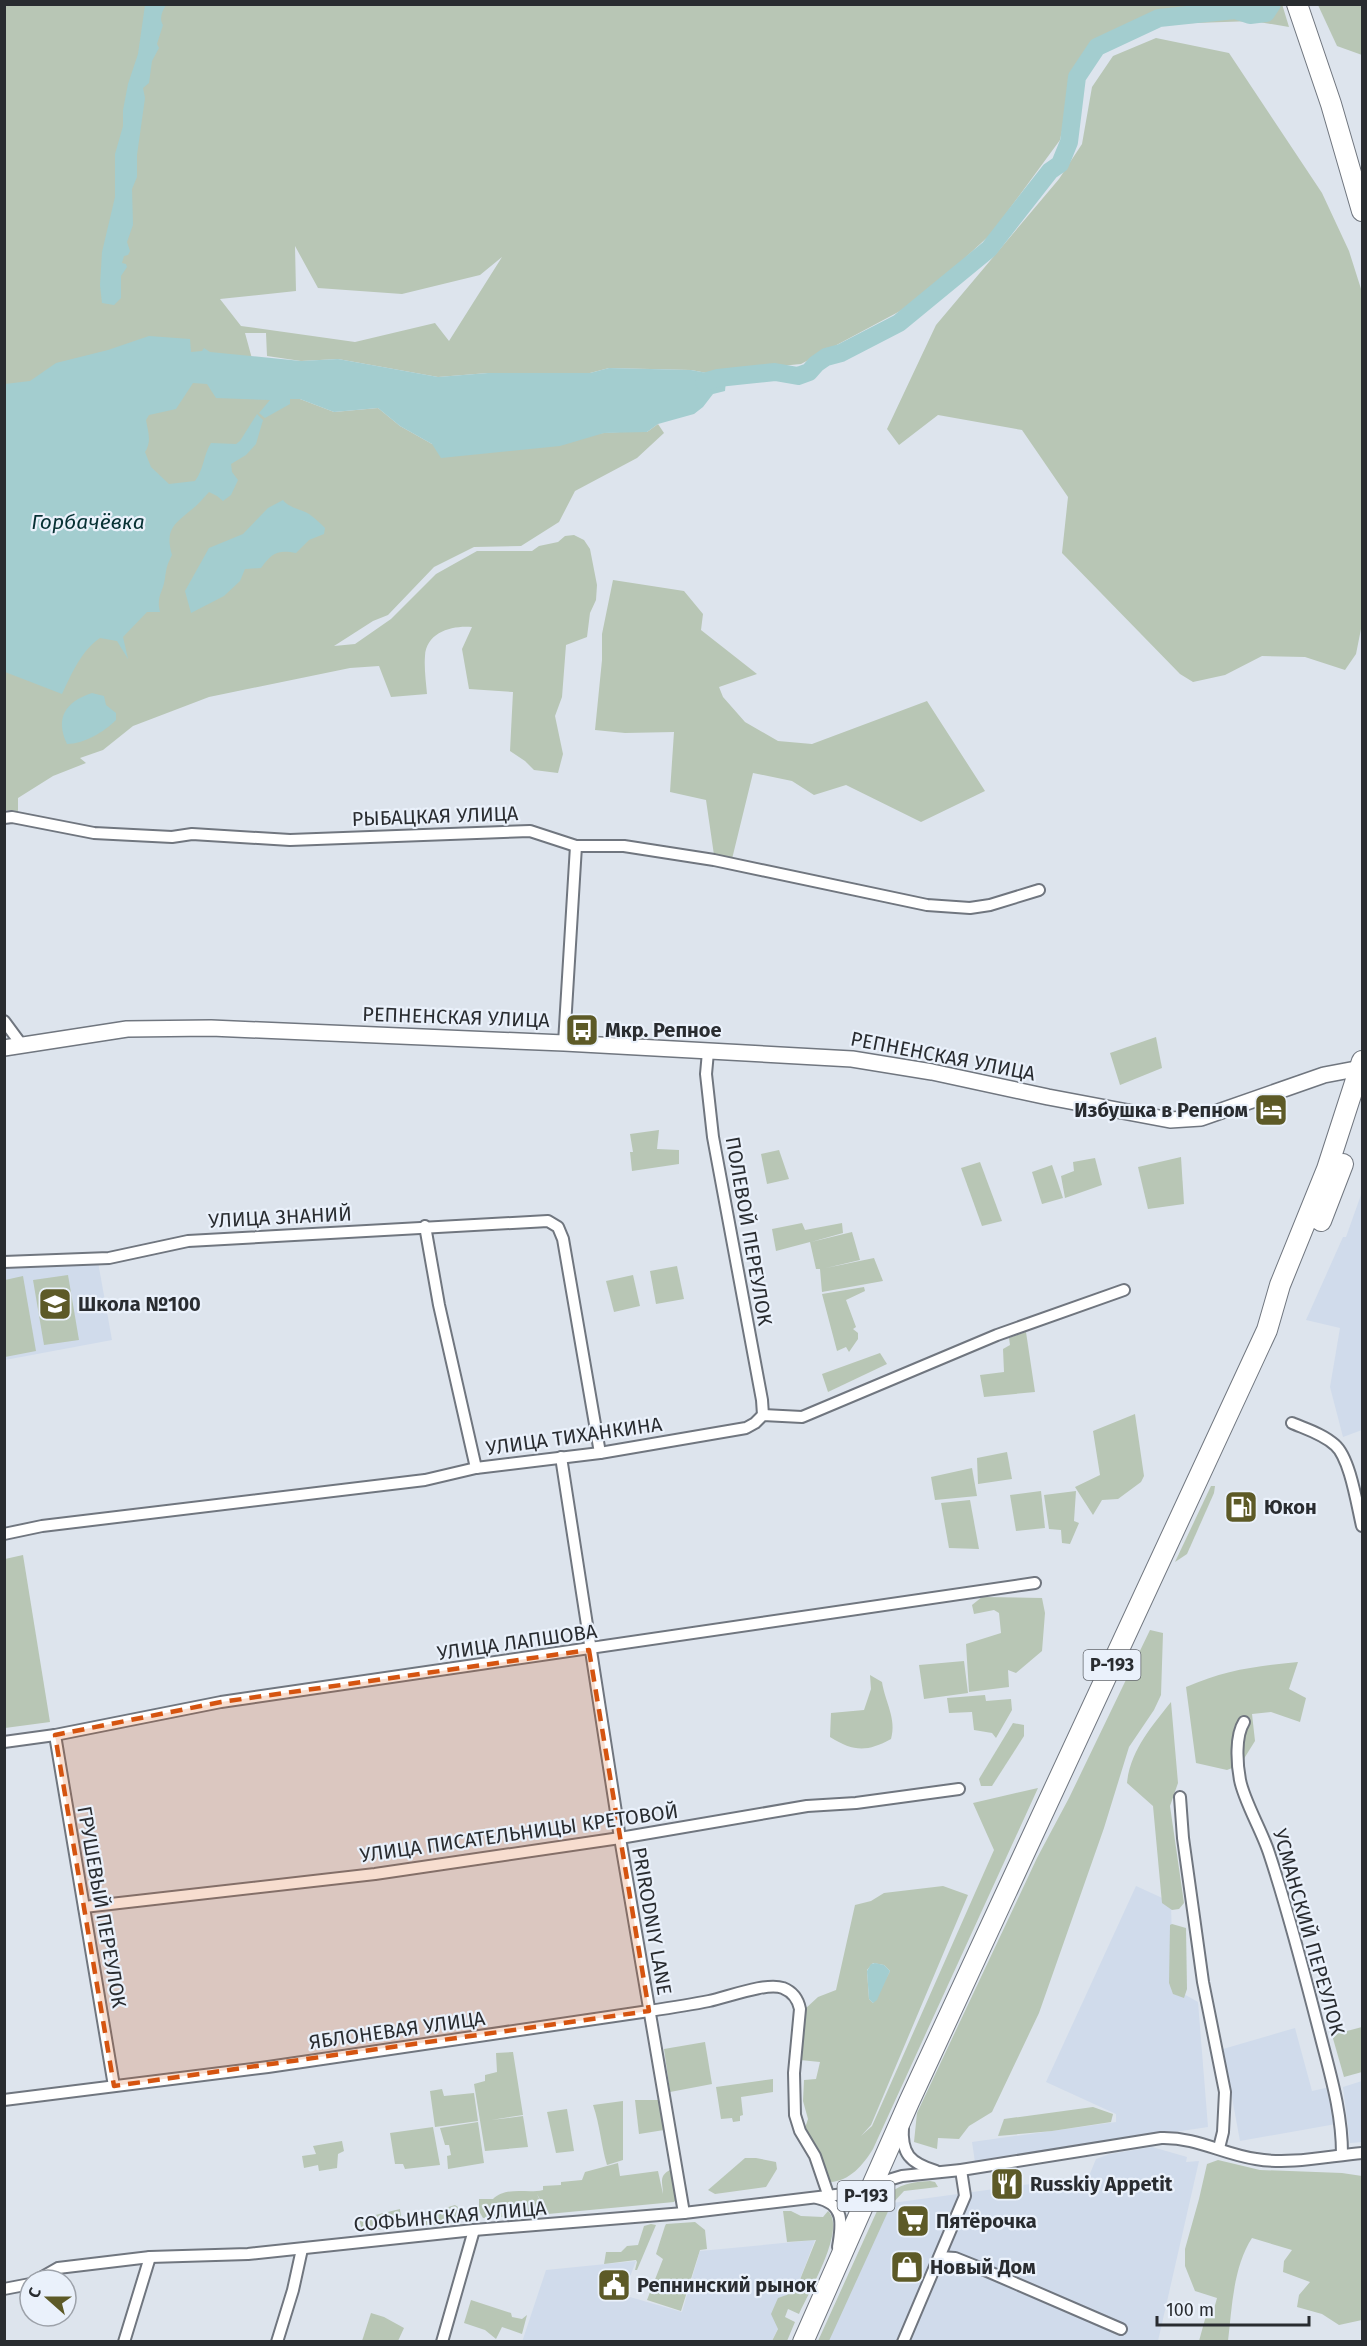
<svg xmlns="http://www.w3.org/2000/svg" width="1367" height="2346" viewBox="0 0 1367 2346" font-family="'Fira Sans',sans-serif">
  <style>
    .built { fill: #d0dbeb }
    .green { fill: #b8c6b5; fill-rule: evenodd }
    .water { fill: #a3cdcf }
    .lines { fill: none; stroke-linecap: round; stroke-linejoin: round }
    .river { stroke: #a3cdcf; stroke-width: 18 }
    .street-casing { stroke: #70767f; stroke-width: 14 }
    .secondary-casing { stroke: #70767f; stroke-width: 18 }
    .highway-casing { stroke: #70767f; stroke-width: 22 }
    .street { stroke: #fff; stroke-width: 10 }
    .secondary { stroke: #fff; stroke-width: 15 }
    .highway { stroke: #fff; stroke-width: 20 }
    .marked { fill: #d55410; fill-opacity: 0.2; stroke: #d55410; stroke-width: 4.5; stroke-dasharray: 12 8; stroke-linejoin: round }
    .labels { text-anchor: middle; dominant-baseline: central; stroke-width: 4.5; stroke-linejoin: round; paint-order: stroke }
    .shield { fill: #eaf1fb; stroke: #63676d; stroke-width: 1.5 }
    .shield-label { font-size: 18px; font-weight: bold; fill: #292c30 }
    .street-label { font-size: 20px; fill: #292c30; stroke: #eaf1fb }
    .poi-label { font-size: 20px; font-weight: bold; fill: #292c30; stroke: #eaf1fb; text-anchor: start }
    .water-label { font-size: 21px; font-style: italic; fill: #073134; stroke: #eaf1fb }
  </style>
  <rect width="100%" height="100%" fill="#dde4ed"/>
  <!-- built -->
  <g class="built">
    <path d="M1362 1192V1430L1343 1437 1330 1387 1340 1328 1306 1320 1343 1237H1346Z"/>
    <path d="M98 1262 112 1340 5 1360V1268Z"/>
    <path d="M1136 1886 1171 1902 1173 1988 1198 2002 1208 2127 975 2162 972 2142 1116 2122V2114L1046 2082Z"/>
    <path d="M1295 2028 1312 2091 1330 2087 1336 2124 1240 2141 1223 2049Z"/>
    <path d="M1362 2081V2142L1350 2143 1343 2087Z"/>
    <path d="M1152 2147 1187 2157 1186 2162 1199 2161 1158 2341 821 2342 892 2203 1089 2176 1096 2159 1110 2154Z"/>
    <path d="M815 2240 795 2292 772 2341 522 2342 546 2270 636 2261 623 2295 682 2312 700 2251Z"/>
  </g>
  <!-- green -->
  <g class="green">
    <path d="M1282 4 1289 27 1253 21 1166 24 1092 44 1075 70 1060 140 991 234 917 302 801 364 707 373 691 370 609 368 590 373H488L438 377 338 359 301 361 267 356 266 333H245L263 399H300L334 412 378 408 400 426 432 444 635 431 647 432 658 424 664 433 637 458 575 491 559 522 521 546 474 547 434 567 388 615 373 621 334 646 355 644 391 619 436 574 477 551H532L539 546 558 542 565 536 574 535 584 540 590 549 597 585 596 600 590 613 587 637 566 645 562 697 555 716 563 754 558 773 534 770 525 761 510 751 513 692 469 689 462 649 472 627C453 625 426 632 425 656 424 668 426 682 427 694L391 697 379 666 350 668 209 697 133 726 103 750 80 758 86 763 53 776 18 798V811L4 810V5ZM295 246 318 288 402 294 480 275 502 257 449 341 435 323 355 342 241 326 220 299 296 291Z"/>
    <path d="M1318 5H1362V55L1337 46Z"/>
    <path d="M1156 38 1229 53 1322 193 1349 251 1362 292V624L1356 654 1345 670 1305 657 1262 656 1225 675 1193 682 1180 674 1062 553 1068 497 1022 430 938 415 899 445 887 429 936 325 1059 179 1082 144 1092 87 1113 56Z"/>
    <path d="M613 580 684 591 703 614 701 630 757 674 719 687 723 697 745 722 778 741 812 744 927 701 985 791 921 822 846 785 814 795 792 781 753 773 732 859 714 855 706 800 670 792 674 732 625 733 595 730 602 660V634Z"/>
    <path d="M1156 1037 1162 1068 1120 1085 1110 1053Z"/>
    <path d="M659 1130 657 1149 679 1150V1164L632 1171 630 1152H633L630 1134Z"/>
    <path d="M779 1150 789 1179 767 1184 761 1154Z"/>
    <path d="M1181 1157 1184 1204 1148 1209 1138 1167Z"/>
    <path d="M1095 1158 1102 1185 1065 1198 1061 1176 1074 1171 1073 1162Z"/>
    <path d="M980 1162 1002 1221 982 1226 961 1168Z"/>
    <path d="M1052 1165 1063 1198 1042 1204 1032 1172Z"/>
    <path d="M802 1223 805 1230 842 1223 843 1233 811 1242 852 1232 860 1260 826 1268 874 1258 883 1281 822 1292 820 1269H816L810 1242 776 1251 772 1229Z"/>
    <path d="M677 1266 684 1299 656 1304 650 1271Z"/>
    <path d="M68 1275 79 1340 44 1345 33 1280Z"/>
    <path d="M633 1275 640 1306 614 1312 606 1281Z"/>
    <path d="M23 1276 36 1351 5 1357V1280Z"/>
    <path d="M864 1287 865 1291 846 1300 856 1327 853 1329 858 1333V1339L849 1352 846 1347 837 1351 822 1294Z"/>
    <path d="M1026 1332 1035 1392 984 1397 980 1375 1004 1372 1003 1349 1010 1345 1009 1338Z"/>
    <path d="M880 1353 887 1364 828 1392 822 1374Z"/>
    <path d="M1135 1414 1144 1476 1141 1482 1118 1499 1102 1500 1093 1515 1075 1487 1100 1475 1093 1431Z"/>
    <path d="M1007 1452 1012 1479 978 1484 977 1458Z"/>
    <path d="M972 1468 977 1496 935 1500 931 1477Z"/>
    <path d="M1211 1486H1215L1214 1493 1187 1554 1175 1562Z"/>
    <path d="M1041 1491 1045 1528 1016 1531 1010 1495Z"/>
    <path d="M1076 1491 1074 1521 1079 1523 1070 1544 1062 1543 1061 1530 1049 1529 1044 1495Z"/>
    <path d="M970 1500 979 1549 949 1548 941 1503Z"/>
    <path d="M23 1555 50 1722 5 1728V1559Z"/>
    <path d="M982 1597 1042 1598 1045 1613 1042 1651 1016 1673 1008 1670 1009 1687 969 1692 966 1644 1001 1633 999 1613 994 1610 974 1614 972 1605Z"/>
    <path d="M1150 1630 1163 1633 1161 1695 1154 1710 1129 1747 1104 1828 1039 2013 992 2112 969 2126 959 2139 938 2138 937 2149 914 2142 917 2113 1037 1858 1069 1798Z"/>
    <path d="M964 1661 968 1693 924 1699 919 1665Z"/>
    <path d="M1298 1662 1289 1689 1306 1698 1300 1722 1271 1712 1252 1714 1255 1741 1240 1765 1227 1770 1196 1763 1186 1687C1225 1670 1256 1666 1298 1662Z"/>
    <path d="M870 1675 882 1682C885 1702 897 1719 891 1739 867 1752 854 1752 830 1737L831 1713 864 1710 871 1689Z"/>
    <path d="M985 1695 986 1701 1011 1699 1012 1710 996 1738 992 1733 974 1730 972 1712 949 1713 947 1698Z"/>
    <path d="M1171 1702 1178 1783 1170 1806 1184 1903 1179 1909 1172 1910 1162 1903 1153 1806 1127 1783C1130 1751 1152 1726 1171 1702Z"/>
    <path d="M1013 1723 1024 1725V1736L992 1786H981L979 1779Z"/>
    <path d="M1038 1788 873 2149C863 2165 850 2181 830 2182L824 2165 812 2147 805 2128 808 2119 803 2101 804 2080 816 2079 820 2062 800 2060 805 2009 818 1997 836 1990 855 1905 871 1901 884 1893 943 1886 968 1895 871 2125 861 2136 872 2126 994 1850 973 1803ZM873 1963 884 1965 890 1971 873 2003 869 1999 867 1970Z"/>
    <path d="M1172 1924 1186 1928 1187 1989 1184 1998 1173 1994 1169 1983 1170 1925Z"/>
    <path d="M1362 2027V2072L1344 2077 1332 2035Z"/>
    <path d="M705 2042 712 2084 670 2092 664 2049Z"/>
    <path d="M513 2052 523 2115 491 2120 523 2116 528 2147 485 2151 474 2084 485 2081V2075L497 2072 496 2053Z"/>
    <path d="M773 2079V2092L741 2097 743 2115 740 2116V2121L733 2122 732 2118 721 2119 716 2087Z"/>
    <path d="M442 2089 444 2096 474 2093 478 2121 435 2127 430 2091Z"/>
    <path d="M635 2100H660L664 2130 639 2134Z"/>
    <path d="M623 2101V2160L607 2165C601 2145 600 2125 593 2105Z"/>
    <path d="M1093 2107 1113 2114 1111 2122 1052 2131 998 2136 1004 2119Z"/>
    <path d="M567 2109 574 2151 556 2153 547 2112Z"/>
    <path d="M478 2122 484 2163 448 2169 447 2156 451 2155 449 2145H445L440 2128Z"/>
    <path d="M433 2127 440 2165 405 2169 403 2164H395L390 2133Z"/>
    <path d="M342 2141 344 2151 338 2154 337 2168 319 2171 318 2165 304 2168 302 2156 316 2154 313 2146Z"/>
    <path d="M745 2158H756L776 2162 777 2169 766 2187 715 2194 708 2190Z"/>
    <path d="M1218 2160 1260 2170 1342 2173 1362 2176V2320L1339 2325 1322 2314 1297 2307 1299 2295 1310 2282 1283 2272 1284 2261 1292 2250 1252 2238C1233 2267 1232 2308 1228 2341H1199L1207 2312 1214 2309 1217 2298 1195 2291 1185 2266V2249L1199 2199 1207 2164Z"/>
    <path d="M618 2163 620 2176 658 2171 663 2194C663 2184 658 2176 670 2170L674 2172 678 2197 674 2202 548 2214 537 2194 546 2214 483 2218 479 2211V2199H493C506 2186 528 2194 543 2190V2186L561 2185V2182L582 2180 585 2172Z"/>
    <path d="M930 2181 935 2182 938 2187 904 2191 891 2205 829 2341H818L882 2200C896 2185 910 2182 930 2181Z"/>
    <path d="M455 2205 461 2209C460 2227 440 2224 426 2225V2219L440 2214 442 2209Z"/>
    <path d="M400 2209 402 2224 389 2229 362 2230 359 2219Z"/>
    <path d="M783 2211H791L801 2216 823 2217 828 2211C847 2229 808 2293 799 2314L788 2309 785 2317 795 2322 787 2341H772L778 2329 771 2314 778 2298 795 2292 816 2240 787 2242Z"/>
    <path d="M695 2222 705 2230 707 2249 700 2250 681 2311 647 2300 663 2259 656 2254 665 2226 666 2224Z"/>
    <path d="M651 2224 656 2225 637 2270H635L637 2262 636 2260 604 2264 606 2252H621L627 2246 638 2245 644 2226Z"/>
    <path d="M471 2300 511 2313 512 2317 522 2319 527 2315 522 2334 502 2327 496 2339 485 2330 464 2323Z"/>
    <path d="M371 2313 384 2317 404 2328 398 2341H362Z"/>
  </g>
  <!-- water -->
  <g class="water">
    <path d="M145 5H166C162 11 159 19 163 25L157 44 159 48 152 61 149 83 143 88 145 98 137 155V177L132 189 133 225 127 242 130 251 128 255 124 256 122 263 126 264 127 267 121 276V298L114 305 102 303 100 285 102 252 115 197V154L123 126V110L128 84 138 54Z"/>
    <path d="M149 336 190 339 191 352 202 351 204 348 210 352 301 361 338 359 438 377 488 373H590L609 368 691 370 707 373 727 371 725 391 713 394 703 407 694 414 658 424 647 432 604 433 560 446 441 458 432 444 400 426 378 408 334 412 300 399H290V404L265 418 259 413 270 400 216 398 207 384 193 383 176 409 149 415 146 420C148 432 152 441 145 452L151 467 169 484 195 481C204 469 203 456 211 443L236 444 240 441 257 414 263 420 256 444 246 455 231 464 232 472 238 480 231 495 223 501 217 496 209 492C203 498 198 505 191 510 173 525 165 530 172 555 166 567 167 567 165 578 163 593 156 596 160 612H147L123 637 128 659 117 641 100 638C81 651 72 673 62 694L5 672V384L30 381 56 363 108 350Z"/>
    <path d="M283 500C289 508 301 509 309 514 315 518 320 523 325 528L324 534 309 540 296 553C277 549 271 554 261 568L245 569 240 581 224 596 191 613 185 591 209 548 243 534 268 508Z"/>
    <path d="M92 693 104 696 106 705 116 713V720C104 732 84 744 67 744 55 718 65 702 92 693Z"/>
    <path d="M875 1963 884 1965 890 1971 877 2000 873 2003 869 1999 867 1971 871 1964Z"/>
  </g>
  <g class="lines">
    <!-- river -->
    <path class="river" d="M704 382 718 378 746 375 775 372 798 376 809 372 816 364 826 357 841 353 899 323 989 249 1050 171 1060 164 1069 142 1077 77 1097 47 1159 18 1235 10 1250 15 1266 13 1272 4"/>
    <defs>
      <g id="street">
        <path d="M4 818 12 817 94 833 172 837 192 834 290 840 530 831 576 846H624L714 860 927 905 970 908 990 905 1039 890"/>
        <path d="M4 1021 21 1044"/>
        <path d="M564 1043 576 846"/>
        <path d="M708 1052 706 1074 713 1137 762 1400 763 1415"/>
        <path d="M425 1226 439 1305 476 1468"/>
        <path d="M4 1262 109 1258 188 1241 548 1221 558 1227 563 1239 600 1453"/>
        <path d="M1292 1423C1306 1429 1323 1434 1335 1445 1350 1458 1357 1505 1362 1526"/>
        <path d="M561 1457 620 1838 684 2213"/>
        <path d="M4 1534 42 1526 425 1480 476 1468 600 1453 746 1428 755 1423 763 1415 802 1417 997 1335 1124 1290"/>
        <path d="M1244 1722C1235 1736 1237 1764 1240 1780 1244 1801 1262 1831 1269 1853 1289 1913 1305 1976 1321 2038 1331 2077 1342 2113 1342 2154"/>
        <path d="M55 1735 114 2086"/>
        <path d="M4 1742 55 1735 221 1702 1035 1583"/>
        <path d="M1180 1797 1183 1838 1203 1982 1225 2092 1223 2132 1219 2148"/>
        <path d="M84 1907 375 1874 620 1838 807 1806 856 1803 959 1789"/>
        <path d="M4 2100 268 2067 649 2011C669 2008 689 2005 709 2001 728 1997 766 1982 783 1988 793 1992 798 1999 800 2009L794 2073 795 2115 800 2131 815 2156 828 2194"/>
        <path d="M903 2126C901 2154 910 2163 936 2171"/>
        <path d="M817 2198C845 2204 842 2224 838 2247"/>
        <path d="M940 2257 955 2258 980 2268 1121 2329"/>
        <path d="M37 2280 58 2268 150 2257 248 2254 474 2230 684 2213 869 2191 882 2182 902 2176 961 2170 1161 2138C1197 2137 1222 2154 1256 2159 1290 2165 1328 2156 1362 2153"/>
        <path d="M4 2289 30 2284"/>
        <path d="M124 2342 150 2257"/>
        <path d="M277 2342 293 2290 302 2249"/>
        <path d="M442 2342 474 2230"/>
        <path d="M903 2342 965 2196 961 2170"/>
      </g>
      <path id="secondary" d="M4 1048 127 1029 211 1028 564 1043 852 1059 932 1072 1048 1097 1170 1120 1201 1118 1324 1075 1361 1068"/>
      <g id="highway">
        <path d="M1297 4 1331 104 1362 211"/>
        <path d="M1321 1221 1343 1164"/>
        <path d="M803 2342 909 2102 1267 1330 1280 1285 1327 1169 1362 1061"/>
      </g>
    </defs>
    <!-- street casing -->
    <use href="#street" class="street-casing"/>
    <!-- secondary casing -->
    <use href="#secondary" class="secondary-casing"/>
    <!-- highway casing -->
    <use href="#highway" class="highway-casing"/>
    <!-- street -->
    <use href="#street" class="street"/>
    <!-- secondary -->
    <use href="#secondary" class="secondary"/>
    <!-- highway -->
    <use href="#highway" class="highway"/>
  </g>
  <!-- marked area -->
  <path class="marked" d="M589 1650 649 2011 114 2086 55 1735 221 1702Z"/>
  <!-- icons -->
  <defs>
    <symbol id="bus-square" viewBox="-11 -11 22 22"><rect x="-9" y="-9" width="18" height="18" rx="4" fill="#5d5a27" stroke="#eaf1fb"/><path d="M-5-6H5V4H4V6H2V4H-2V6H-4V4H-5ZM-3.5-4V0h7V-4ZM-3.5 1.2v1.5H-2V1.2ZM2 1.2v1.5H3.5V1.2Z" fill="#fff"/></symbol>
    <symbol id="hotel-square" viewBox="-11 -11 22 22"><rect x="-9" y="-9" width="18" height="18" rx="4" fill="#5d5a27" stroke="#eaf1fb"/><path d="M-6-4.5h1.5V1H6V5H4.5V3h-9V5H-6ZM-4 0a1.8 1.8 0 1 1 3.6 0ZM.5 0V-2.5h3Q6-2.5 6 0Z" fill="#fff"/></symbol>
    <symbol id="school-square" viewBox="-11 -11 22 22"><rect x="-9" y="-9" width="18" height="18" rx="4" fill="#5d5a27" stroke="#eaf1fb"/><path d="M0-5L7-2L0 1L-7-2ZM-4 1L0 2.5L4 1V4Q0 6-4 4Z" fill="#fff"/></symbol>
    <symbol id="fuel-square" viewBox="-11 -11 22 22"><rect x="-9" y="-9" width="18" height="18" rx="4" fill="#5d5a27" stroke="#eaf1fb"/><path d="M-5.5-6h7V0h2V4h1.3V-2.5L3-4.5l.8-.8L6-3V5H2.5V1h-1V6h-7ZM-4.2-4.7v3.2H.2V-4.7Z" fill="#fff"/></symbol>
    <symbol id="restaurant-square" viewBox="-11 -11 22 22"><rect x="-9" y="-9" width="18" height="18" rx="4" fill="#5d5a27" stroke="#eaf1fb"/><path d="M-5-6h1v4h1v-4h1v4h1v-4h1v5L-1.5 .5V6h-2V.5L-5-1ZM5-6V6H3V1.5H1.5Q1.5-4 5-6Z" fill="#fff"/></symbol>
    <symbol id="supermarket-square" viewBox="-11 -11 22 22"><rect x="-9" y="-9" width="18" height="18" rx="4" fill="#5d5a27" stroke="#eaf1fb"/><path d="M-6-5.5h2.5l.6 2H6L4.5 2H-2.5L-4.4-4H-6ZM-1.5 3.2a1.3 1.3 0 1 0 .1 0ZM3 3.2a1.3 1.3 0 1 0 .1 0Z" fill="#fff"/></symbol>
    <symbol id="shop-square" viewBox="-11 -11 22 22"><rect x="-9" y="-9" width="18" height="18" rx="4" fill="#5d5a27" stroke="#eaf1fb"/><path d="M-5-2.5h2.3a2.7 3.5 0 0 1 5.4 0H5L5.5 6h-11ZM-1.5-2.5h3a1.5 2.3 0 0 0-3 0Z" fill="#fff"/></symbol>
    <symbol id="civic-square" viewBox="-11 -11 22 22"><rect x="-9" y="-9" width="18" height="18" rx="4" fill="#5d5a27" stroke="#eaf1fb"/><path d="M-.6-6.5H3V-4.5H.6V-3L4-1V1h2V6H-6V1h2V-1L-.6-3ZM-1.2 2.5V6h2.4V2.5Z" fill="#fff"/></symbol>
  </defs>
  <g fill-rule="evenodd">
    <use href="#bus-square" x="563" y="1011" width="38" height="38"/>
    <use href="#hotel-square" x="1252" y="1091" width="38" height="38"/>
    <use href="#school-square" x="36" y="1285" width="38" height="38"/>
    <use href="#fuel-square" x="1222" y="1488" width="38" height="38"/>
    <use href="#restaurant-square" x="988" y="2165" width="38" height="38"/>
    <use href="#supermarket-square" x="894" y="2202" width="38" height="38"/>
    <use href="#shop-square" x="888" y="2248" width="38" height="38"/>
    <use href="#civic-square" x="595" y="2266" width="38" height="38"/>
  </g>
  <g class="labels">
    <!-- shield labels -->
    <g class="shield">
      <rect x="1083.5" y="1650" width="57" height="30" rx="4.5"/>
      <rect x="837.5" y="2181" width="57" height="30" rx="4.5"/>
    </g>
    <g class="shield-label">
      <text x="1112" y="1665">Р-193</text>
      <text x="866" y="2196">Р-193</text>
    </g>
    <!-- street labels -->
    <g class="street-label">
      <text transform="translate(435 816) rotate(-2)">РЫБАЦКАЯ УЛИЦА</text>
      <text transform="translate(456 1017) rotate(2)">РЕПНЕНСКАЯ УЛИЦА</text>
      <text transform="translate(943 1056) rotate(11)">РЕПНЕНСКАЯ УЛИЦА</text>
      <text transform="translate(280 1217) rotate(-3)">УЛИЦА ЗНАНИЙ</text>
      <text transform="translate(749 1231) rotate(80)">ПОЛЕВОЙ ПЕРЕУЛОК</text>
      <text transform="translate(574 1436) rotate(-8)">УЛИЦА ТИХАНКИНА</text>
      <text transform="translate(517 1642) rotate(-8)">УЛИЦА ЛАПШОВА</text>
      <text transform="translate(519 1833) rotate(-8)">УЛИЦА ПИСАТЕЛЬНИЦЫ КРЕТОВОЙ</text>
      <text transform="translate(102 1907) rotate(80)">ГРУШЕВЫЙ ПЕРЕУЛОК</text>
      <text transform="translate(652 1921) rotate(80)">PRIRODNIY LANE</text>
      <text transform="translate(1309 1932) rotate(74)">УСМАНСКИЙ ПЕРЕУЛОК</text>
      <text transform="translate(397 2030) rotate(-8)">ЯБЛОНЕВАЯ УЛИЦА</text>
      <text transform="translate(450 2216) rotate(-5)">СОФЬИНСКАЯ УЛИЦА</text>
    </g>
    <!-- poi labels -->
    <g class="poi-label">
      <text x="605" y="1030">Мкр. Репное</text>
      <text x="1248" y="1110" text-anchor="end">Избушка в Репном</text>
      <text x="78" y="1304">Школа №100</text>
      <text x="1264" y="1507">Юкон</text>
      <text x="1030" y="2184">Russkiy Appetit</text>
      <text x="936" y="2221">Пятёрочка</text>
      <text x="930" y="2267">Новый Дом</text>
      <text x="637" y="2285">Репнинский рынок</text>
    </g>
    <!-- water labels -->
    <g class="water-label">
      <text x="88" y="522">Горбачёвка</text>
    </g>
  </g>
  <!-- border -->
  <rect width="1367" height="2346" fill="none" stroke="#292c30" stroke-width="12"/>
  <!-- north arrow -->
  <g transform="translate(48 2298) rotate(291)"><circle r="28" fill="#eaf1fb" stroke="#9da2aa" stroke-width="1.5"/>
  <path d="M0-4.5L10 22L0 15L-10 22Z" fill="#5d5a27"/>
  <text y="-9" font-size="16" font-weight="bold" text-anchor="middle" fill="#292c30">С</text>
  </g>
  <!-- scale -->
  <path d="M1157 2316v9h152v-9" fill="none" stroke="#292c30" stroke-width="3"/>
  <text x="1166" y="2316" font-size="18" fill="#292c30" stroke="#eaf1fb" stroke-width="4.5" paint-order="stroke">100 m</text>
</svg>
